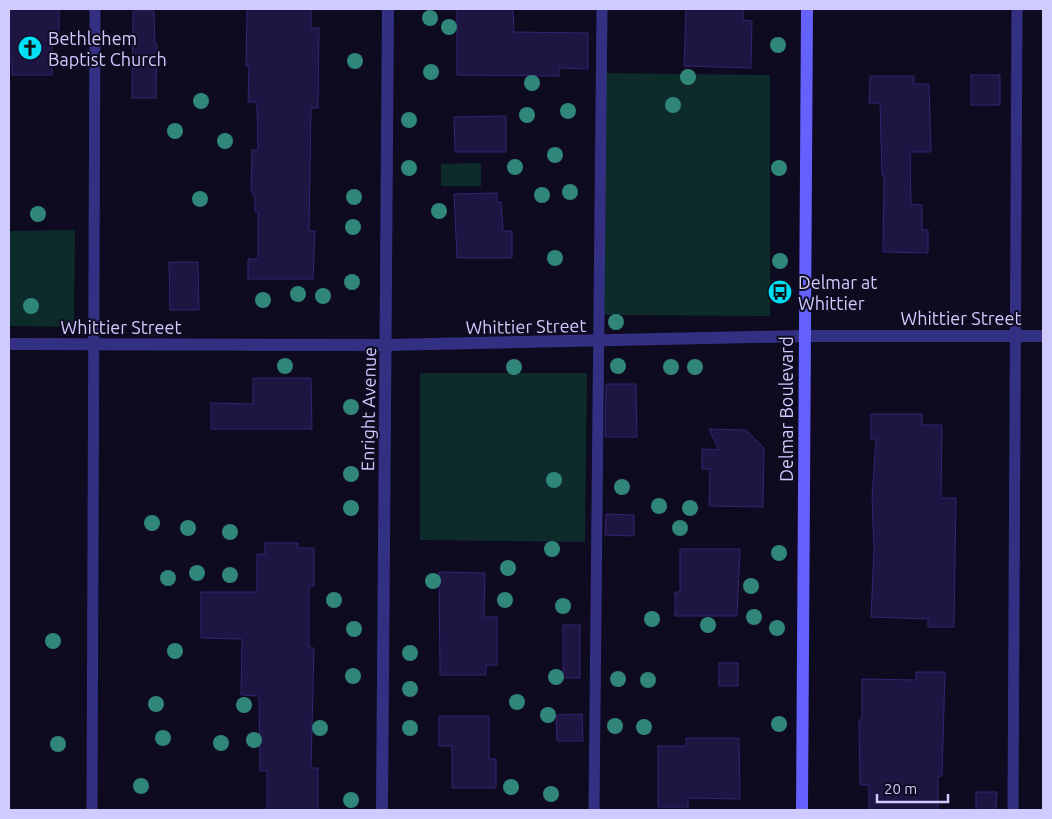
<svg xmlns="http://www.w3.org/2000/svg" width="1052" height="819" viewBox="0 0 1052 819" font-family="Ubuntu,sans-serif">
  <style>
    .green { fill: #0d2b2a }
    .building { fill: #1e1543; stroke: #332472 }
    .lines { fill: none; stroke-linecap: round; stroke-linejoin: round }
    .lane { stroke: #333084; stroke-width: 11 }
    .street { stroke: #333084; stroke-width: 12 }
    .secondary { stroke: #6461ff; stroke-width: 12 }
    .tree { fill: #2f8679 }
    .labels { text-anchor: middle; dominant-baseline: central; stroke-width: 4; stroke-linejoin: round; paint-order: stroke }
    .poi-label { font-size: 18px; fill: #cfcaff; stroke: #0e0a20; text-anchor: start }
    .street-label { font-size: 18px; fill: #cfcaff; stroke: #0e0a20 }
  </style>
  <rect width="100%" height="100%" fill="#0e0a20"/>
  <!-- green -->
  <g class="green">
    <path d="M604 73 770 75V316L603 315Z"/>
    <path d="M481 163V186H441V164Z"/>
    <path d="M75 230 74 327 9 326V231Z"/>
    <path d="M420 373H587L585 542 420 540Z"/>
  </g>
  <!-- building -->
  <g class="building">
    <path d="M9 9H59V34H52V75H12V62H9Z"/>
    <path d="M247 9H311V28H319L318 108H311L309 231H315L313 279H248V259H258V212H255V198L251 190 252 150H258L257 106 256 102H248L249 66H246Z"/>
    <path d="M457 9H513L514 32 588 33V69L559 68V76L457 75Z"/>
    <path d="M686 9H743V20L752 21 751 68 684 66Z"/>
    <path d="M133 11H154L155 44H157L156 98H132Z"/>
    <rect x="971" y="75" width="29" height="30"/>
    <path d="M870 76H914V84H929L931 152H910L911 204 922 205V230H928V253L883 252 884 175H882L880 103H869Z"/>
    <path d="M506 116V152H455L454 117Z"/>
    <path d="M497 193V202H501L503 231H512V258H457L454 194Z"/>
    <path d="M169 262H198L199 310H170Z"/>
    <path d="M253 378H311L312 429H211V403L253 404Z"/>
    <path d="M606 384H636L637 437H605Z"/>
    <path d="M871 414H922V425H942L941 498H956L954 627H928V619L871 617 874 550 872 497 876 439H871Z"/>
    <path d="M709 429 746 430 764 448 763 507 709 506 710 469H702V449L719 450Z"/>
    <path d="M606 514 634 515V536L605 535Z"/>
    <path d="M265 543H298V548H314V586H309V648H314L311 768H318V810H267V771H260L259 696 241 695 242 639 201 638V592H257V554H265Z"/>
    <path d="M680 549H740L737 616H675V592H680Z"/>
    <path d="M439 572 485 573 484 617H497V665H486V675H440Z"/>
    <rect x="563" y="625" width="17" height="53"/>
    <rect x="719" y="663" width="19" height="23"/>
    <path d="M916 672H945L942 776H938V810H869V785H860L859 720H862V679L916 680Z"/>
    <path d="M582 714 583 741H557L556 715Z"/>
    <path d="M439 716H489V759H496V788H452V746H439Z"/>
    <path d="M686 738H739L740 799 688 798V807H658V746H686Z"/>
    <path d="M976 792H997L996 810H976Z"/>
  </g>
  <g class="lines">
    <!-- lane -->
    <g class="lane">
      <path d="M92 810 95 9"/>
      <path d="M594 810 602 9"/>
      <path d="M1013 810 1017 9"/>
    </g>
    <!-- street -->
    <g class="street">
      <path d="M9 344 386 345 804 336H1043"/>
      <path d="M382 810 388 9"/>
    </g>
    <!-- secondary -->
    <path class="secondary" d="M802 810 807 9"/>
  </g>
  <!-- trees -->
  <g class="tree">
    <circle cx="430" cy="18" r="8"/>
    <circle cx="449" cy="27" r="8"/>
    <circle cx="778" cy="45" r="8"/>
    <circle cx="355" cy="61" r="8"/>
    <circle cx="431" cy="72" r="8"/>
    <circle cx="688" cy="77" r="8"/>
    <circle cx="532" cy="83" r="8"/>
    <circle cx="201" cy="101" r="8"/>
    <circle cx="673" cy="105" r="8"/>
    <circle cx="568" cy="111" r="8"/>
    <circle cx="527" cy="115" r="8"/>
    <circle cx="409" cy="120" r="8"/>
    <circle cx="175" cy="131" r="8"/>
    <circle cx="225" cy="141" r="8"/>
    <circle cx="555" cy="155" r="8"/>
    <circle cx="515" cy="167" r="8"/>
    <circle cx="409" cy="168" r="8"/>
    <circle cx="779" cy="168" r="8"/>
    <circle cx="570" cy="192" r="8"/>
    <circle cx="542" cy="195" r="8"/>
    <circle cx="354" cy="197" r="8"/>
    <circle cx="200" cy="199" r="8"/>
    <circle cx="439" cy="211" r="8"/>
    <circle cx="38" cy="214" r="8"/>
    <circle cx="353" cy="227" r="8"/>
    <circle cx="555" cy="258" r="8"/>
    <circle cx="780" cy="261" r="8"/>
    <circle cx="352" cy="282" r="8"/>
    <circle cx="298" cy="294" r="8"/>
    <circle cx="323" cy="296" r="8"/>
    <circle cx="263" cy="300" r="8"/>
    <circle cx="31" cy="306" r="8"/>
    <circle cx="616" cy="322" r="8"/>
    <circle cx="285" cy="366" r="8"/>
    <circle cx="618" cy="366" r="8"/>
    <circle cx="514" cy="367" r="8"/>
    <circle cx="671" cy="367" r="8"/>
    <circle cx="695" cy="367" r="8"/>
    <circle cx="351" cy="407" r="8"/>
    <circle cx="351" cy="474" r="8"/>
    <circle cx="554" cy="480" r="8"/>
    <circle cx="622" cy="487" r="8"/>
    <circle cx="659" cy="506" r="8"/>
    <circle cx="351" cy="508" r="8"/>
    <circle cx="690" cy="508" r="8"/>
    <circle cx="152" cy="523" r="8"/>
    <circle cx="188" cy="528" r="8"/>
    <circle cx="680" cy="528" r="8"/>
    <circle cx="230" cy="532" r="8"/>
    <circle cx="552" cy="549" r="8"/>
    <circle cx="779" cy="553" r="8"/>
    <circle cx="508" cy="568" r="8"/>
    <circle cx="197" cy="573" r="8"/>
    <circle cx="230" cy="575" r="8"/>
    <circle cx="168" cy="578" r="8"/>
    <circle cx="433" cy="581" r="8"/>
    <circle cx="751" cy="586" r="8"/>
    <circle cx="334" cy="600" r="8"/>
    <circle cx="505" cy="600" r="8"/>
    <circle cx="563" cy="606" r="8"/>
    <circle cx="754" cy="617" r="8"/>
    <circle cx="652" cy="619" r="8"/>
    <circle cx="708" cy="625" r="8"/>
    <circle cx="777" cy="628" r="8"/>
    <circle cx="354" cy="629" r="8"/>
    <circle cx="53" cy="641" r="8"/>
    <circle cx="175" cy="651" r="8"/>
    <circle cx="410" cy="653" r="8"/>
    <circle cx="353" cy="676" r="8"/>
    <circle cx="556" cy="677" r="8"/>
    <circle cx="618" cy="679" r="8"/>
    <circle cx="648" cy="680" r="8"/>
    <circle cx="410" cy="689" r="8"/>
    <circle cx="517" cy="702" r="8"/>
    <circle cx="156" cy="704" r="8"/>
    <circle cx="244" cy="705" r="8"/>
    <circle cx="548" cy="715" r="8"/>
    <circle cx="779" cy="724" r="8"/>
    <circle cx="615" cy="726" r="8"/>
    <circle cx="644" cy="727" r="8"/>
    <circle cx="320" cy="728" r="8"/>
    <circle cx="410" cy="728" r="8"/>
    <circle cx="163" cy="738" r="8"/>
    <circle cx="254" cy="740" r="8"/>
    <circle cx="221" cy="743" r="8"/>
    <circle cx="58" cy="744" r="8"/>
    <circle cx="141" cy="786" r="8"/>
    <circle cx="511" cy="787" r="8"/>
    <circle cx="551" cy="794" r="8"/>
    <circle cx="351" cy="800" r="8"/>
  </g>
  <!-- icons -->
  <defs>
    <symbol id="church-disc" viewBox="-11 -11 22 22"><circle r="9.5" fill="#00def5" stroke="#0e0a20"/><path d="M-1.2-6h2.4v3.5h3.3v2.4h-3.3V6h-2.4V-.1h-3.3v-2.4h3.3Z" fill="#111"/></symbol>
    <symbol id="bus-disc" viewBox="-11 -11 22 22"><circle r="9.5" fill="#00def5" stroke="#0e0a20"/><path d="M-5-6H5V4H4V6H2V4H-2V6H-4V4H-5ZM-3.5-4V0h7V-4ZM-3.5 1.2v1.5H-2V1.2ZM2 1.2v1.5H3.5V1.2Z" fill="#111"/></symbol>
  </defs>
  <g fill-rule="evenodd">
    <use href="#church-disc" x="16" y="34" width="28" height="28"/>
    <use href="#bus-disc" x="766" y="278" width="28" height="28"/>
  </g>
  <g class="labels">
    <!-- poi labels -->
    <g class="poi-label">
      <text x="48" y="38">Bethlehem<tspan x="48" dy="21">Baptist Church</tspan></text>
      <text x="798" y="282">Delmar at<tspan x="798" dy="21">Whittier</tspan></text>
    </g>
    <!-- street labels -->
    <g class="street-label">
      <text x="961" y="318">Whittier Street</text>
      <text transform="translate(526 326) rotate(-1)">Whittier Street</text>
      <text x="121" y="327">Whittier Street</text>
      <text transform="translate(368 409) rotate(-89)">Enright Avenue</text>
      <text transform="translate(786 409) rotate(-90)">Delmar Boulevard</text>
    </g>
  </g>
  <!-- border -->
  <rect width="1052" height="819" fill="none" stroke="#cfcaff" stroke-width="20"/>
  <!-- scale -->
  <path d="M877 794v8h71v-8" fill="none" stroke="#cfcaff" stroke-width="2.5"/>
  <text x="884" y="794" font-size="15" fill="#cfcaff" stroke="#0e0a20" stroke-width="4" paint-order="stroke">20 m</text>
</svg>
